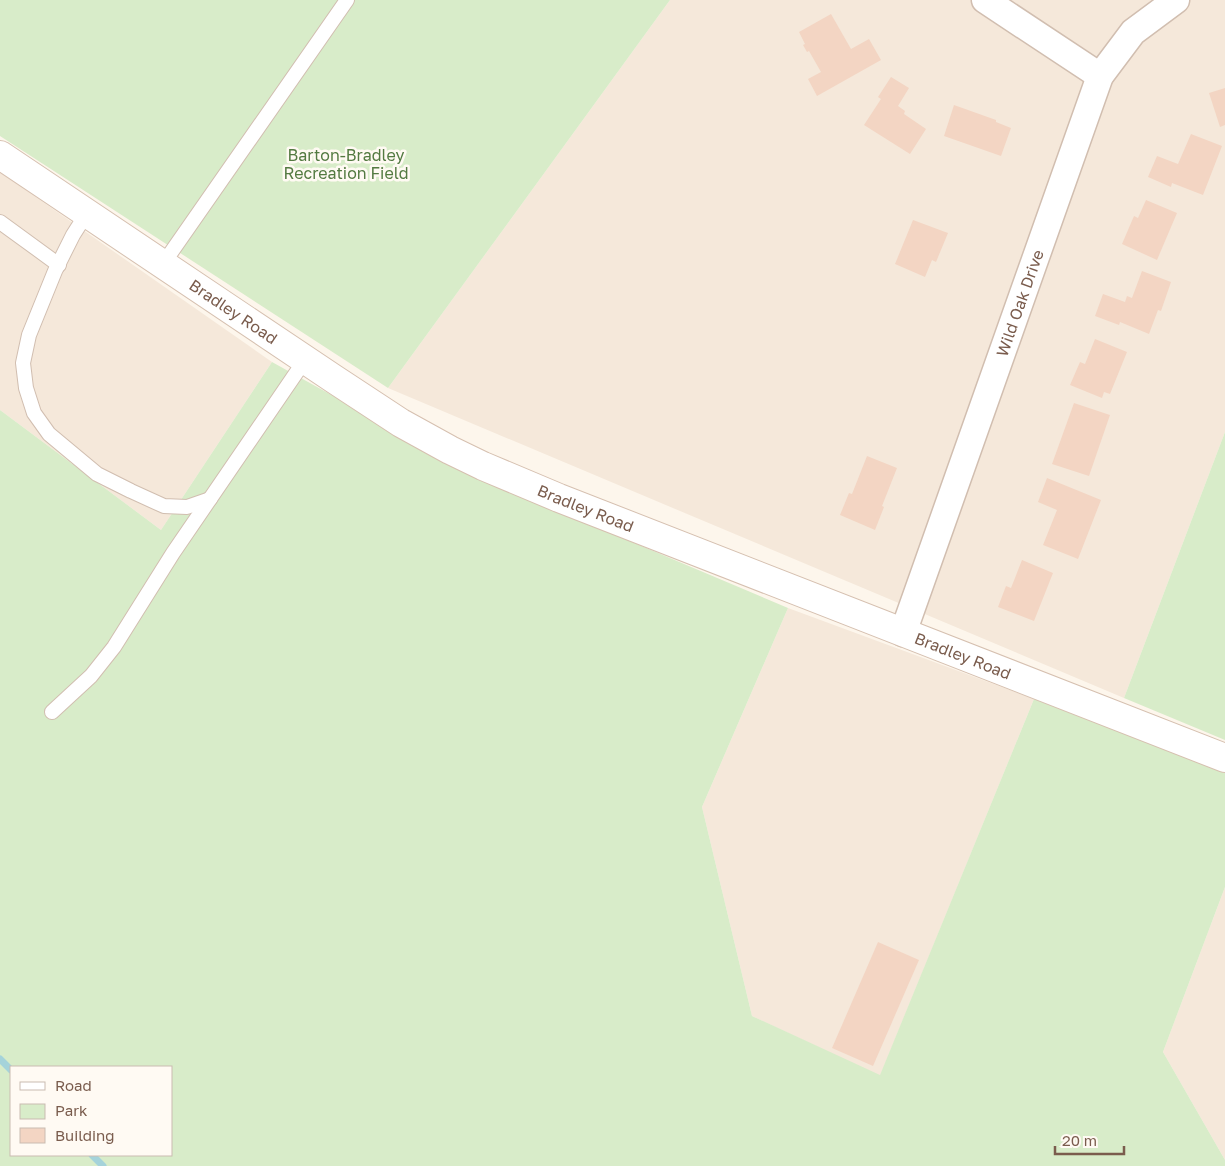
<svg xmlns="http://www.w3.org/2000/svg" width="1225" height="1166" viewBox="0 0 1225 1166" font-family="'Golos Text',sans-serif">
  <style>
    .residential { fill: #f5e8da }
    .green { fill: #d8ecc9; fill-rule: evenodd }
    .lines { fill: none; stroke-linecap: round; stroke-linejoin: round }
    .stream { stroke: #a5d3da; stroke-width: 7 }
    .building { fill: #f3d5c3 }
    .lane-casing { stroke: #d1beb0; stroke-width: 16 }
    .street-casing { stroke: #d1beb0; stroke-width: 29 }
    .secondary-casing { stroke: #d6c0b0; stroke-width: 30 }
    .lane { stroke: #fff; stroke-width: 14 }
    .street { stroke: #fff; stroke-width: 26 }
    .secondary { stroke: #fff; stroke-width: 28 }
    .labels { text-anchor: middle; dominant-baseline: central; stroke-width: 5; stroke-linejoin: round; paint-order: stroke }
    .park-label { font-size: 16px; fill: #537a41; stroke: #fffaf3 }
    .street-label { font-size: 16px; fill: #7a5c4d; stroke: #fffaf3 }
  </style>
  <rect width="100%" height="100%" fill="#fdf6ec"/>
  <!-- residential -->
  <g class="residential">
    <path d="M670 0H1225V432L1124 698 388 388Z"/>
    <path d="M0 172 272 362 161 530 0 410Z"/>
    <path d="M788 608 1034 699 880 1076 752 1016 702 807Z"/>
    <path d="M1225 887V1160L1163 1052Z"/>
  </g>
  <!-- green -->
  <g class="green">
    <path d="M0 0H670L388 388 0 136Z"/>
    <path d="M272 362 483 479 788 608 702 807 752 1016 880 1075 1034 699 1225 773V887L1163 1052 1225 1160V1166H0V410L161 530ZM11 1067H171V1155H11Z"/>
    <path d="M1225 432V740L1124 698Z"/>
  </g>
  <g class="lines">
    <!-- stream -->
    <g class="stream">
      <path d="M0 1059 11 1070"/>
      <path d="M92 1155 103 1166"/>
    </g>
  </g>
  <!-- building -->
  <g class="building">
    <path d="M831 14 851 49 869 39 881 60 817 96 808 79 821 72 809 51 807 52 803 45 805 44 799 32Z"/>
    <path d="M891 77 909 88 898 106 905 111 904 114 926 129 910 154 864 125 881 99 878 97Z"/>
    <path d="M1225 88V125L1220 127 1209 93Z"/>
    <path d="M954 105 996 120V122L1011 128 1001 156 944 136Z"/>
    <path d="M1191 134 1222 146 1203 195 1172 183 1171 187 1148 177 1157 156 1178 164Z"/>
    <path d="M1146 200 1177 213 1157 260 1122 244 1134 216 1138 218Z"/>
    <path d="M913 220 948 233 936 262 932 260 925 277 895 264Z"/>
    <path d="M1142 271 1171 282 1161 311 1158 310 1149 334 1120 322 1119 325 1095 316 1103 294 1125 302 1127 296 1132 298Z"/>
    <path d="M1095 339 1127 352 1110 394 1104 392 1102 398 1070 385 1080 362 1085 364Z"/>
    <path d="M1074 403 1110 415 1089 476 1052 464Z"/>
    <path d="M867 456 897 468 882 506 884 507 875 530 840 515 849 493 852 494Z"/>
    <path d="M1047 478 1101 500 1078 559 1043 545 1057 510 1038 502Z"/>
    <path d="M1022 560 1053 573 1034 621 998 607 1006 586 1011 588Z"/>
    <path d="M878 942 919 960 873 1066 832 1048Z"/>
  </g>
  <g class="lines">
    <defs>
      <g id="lane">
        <path d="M87 213 73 235 55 271 29 335 23 363 26 388 34 413 49 434 97 474 131 491 164 506 187 507 210 499"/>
        <path d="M0 222 59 265"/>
        <path d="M163 264 347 0"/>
        <path d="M52 712 91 676 114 647 173 553 305 360"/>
      </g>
      <g id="street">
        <path d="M985 0 1100 76"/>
        <path id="s1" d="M903 633 1100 76 1133 32 1176 0"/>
      </g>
      <g id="secondary">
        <path id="s2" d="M0 155 334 379 401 423 450 450 483 466 559 498 1225 758"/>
      </g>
    </defs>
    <!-- lane casing -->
    <use href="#lane" class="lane-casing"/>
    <!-- street casing -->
    <use href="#street" class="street-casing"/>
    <!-- secondary casing -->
    <use href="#secondary" class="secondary-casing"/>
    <!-- lane -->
    <use href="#lane" class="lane"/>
    <!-- street -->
    <use href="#street" class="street"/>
    <!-- secondary -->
    <use href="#secondary" class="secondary"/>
  </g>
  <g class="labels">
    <!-- park labels -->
    <g class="park-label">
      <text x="346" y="155">Barton-Bradley<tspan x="346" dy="18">Recreation Field</tspan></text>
    </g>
    <!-- street labels -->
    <g class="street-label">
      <text stroke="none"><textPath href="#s1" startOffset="350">Wild Oak Drive</textPath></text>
      <text stroke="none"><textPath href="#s2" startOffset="281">Bradley Road</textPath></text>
      <text stroke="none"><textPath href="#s2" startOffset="686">Bradley Road</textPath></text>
      <text stroke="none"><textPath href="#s2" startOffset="1091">Bradley Road</textPath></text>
    </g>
  </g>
  <!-- legend -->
  <rect x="10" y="1066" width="162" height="90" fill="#fffaf3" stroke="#cabbb1"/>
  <rect x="20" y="1082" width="25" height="8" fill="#ffffff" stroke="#cabbb1"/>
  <text x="55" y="1091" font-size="15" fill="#7a5c4d">Road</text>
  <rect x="20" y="1104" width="25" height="15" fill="#d8ecc9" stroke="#cabbb1"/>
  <text x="55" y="1116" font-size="15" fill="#7a5c4d">Park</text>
  <rect x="20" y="1128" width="25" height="15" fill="#f3d5c3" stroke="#cabbb1"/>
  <text x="55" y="1141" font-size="15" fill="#7a5c4d">Building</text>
  <!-- scale -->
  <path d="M1055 1146v8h69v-8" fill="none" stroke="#7a5c4d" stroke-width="2.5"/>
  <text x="1062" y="1146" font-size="15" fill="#7a5c4d" stroke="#fffaf3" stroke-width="4" paint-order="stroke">20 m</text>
</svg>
